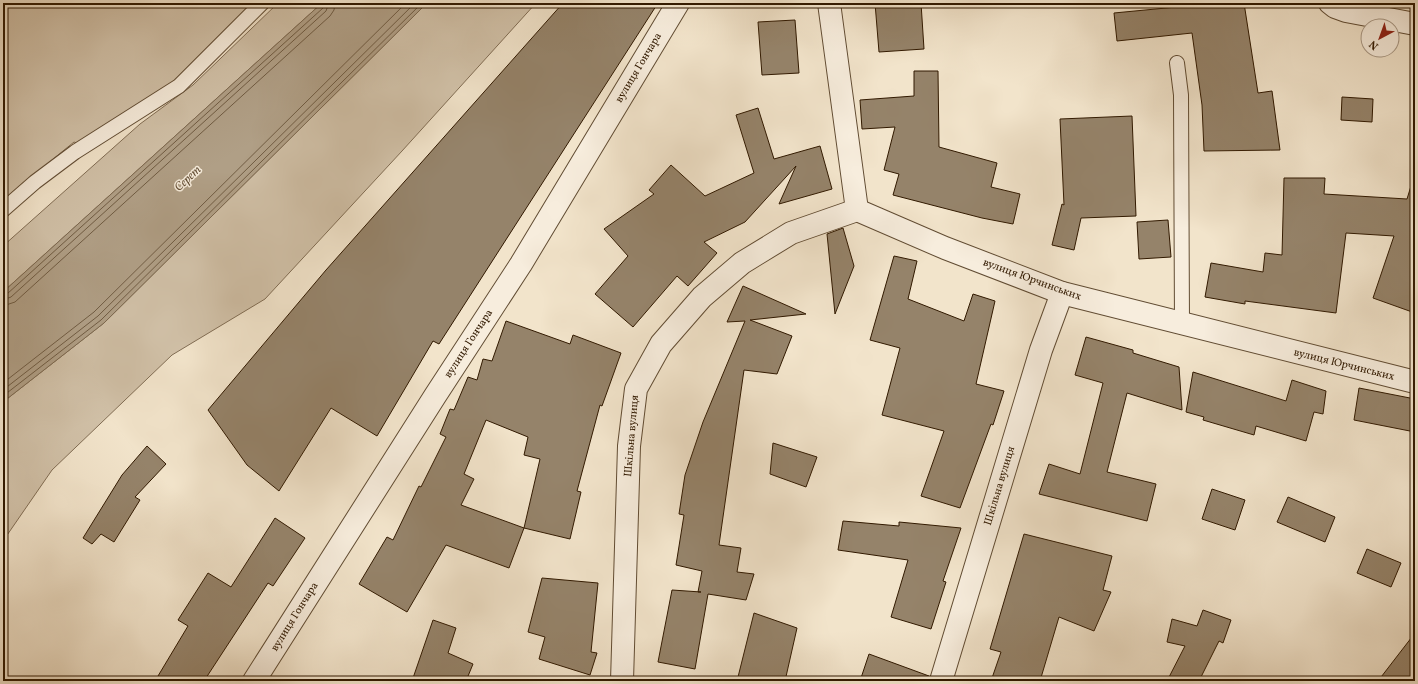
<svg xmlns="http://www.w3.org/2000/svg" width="1418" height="684" viewBox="0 0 1418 684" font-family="Vollkorn,serif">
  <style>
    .green { fill: #d1c1a8; stroke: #816d54 }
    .water { fill: #b09f86; stroke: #7d6950 }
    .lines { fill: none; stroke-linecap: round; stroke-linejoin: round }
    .shore { stroke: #705c43; stroke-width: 1 }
    .building { fill: #95836a; stroke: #311900; fill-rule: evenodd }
    .service-casing { stroke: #614c33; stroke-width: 16 }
    .minor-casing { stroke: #614c33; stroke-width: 24 }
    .tertiary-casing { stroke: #614c33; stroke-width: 24 }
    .service { stroke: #f7eddd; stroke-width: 14 }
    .minor { stroke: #f7eddd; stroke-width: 22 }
    .tertiary { stroke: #f7eddd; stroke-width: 22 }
    .labels { text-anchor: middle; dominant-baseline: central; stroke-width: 3; stroke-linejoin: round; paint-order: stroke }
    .street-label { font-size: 11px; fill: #311900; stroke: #f7eddd }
    .water-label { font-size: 12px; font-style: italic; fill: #644f36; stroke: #f7eddd }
  </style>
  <rect width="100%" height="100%" fill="#f2e4cb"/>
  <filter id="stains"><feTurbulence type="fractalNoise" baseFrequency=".005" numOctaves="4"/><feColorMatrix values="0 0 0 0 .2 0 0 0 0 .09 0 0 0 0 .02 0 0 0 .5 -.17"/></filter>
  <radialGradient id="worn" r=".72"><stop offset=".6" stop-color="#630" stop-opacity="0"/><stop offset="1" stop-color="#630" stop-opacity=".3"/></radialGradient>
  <!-- green -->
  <g class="green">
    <path d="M3 3H252L175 81 77 143 74 142 3 200Z"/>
    <path d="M278 3H322L3 292V246L140 124 193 85Z"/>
    <path d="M427 3H536L402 151 265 299 172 355 52 470 3 541V402L104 323Z"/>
  </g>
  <!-- water -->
  <path class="water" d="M322 3H427L104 323 3 402V292Z"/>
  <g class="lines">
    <!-- shore -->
    <g class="shore">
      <path d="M3 295 7 294 323 8 324 3"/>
      <path d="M3 300 11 297 326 11 329 3"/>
      <path d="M3 306 15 302 330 16 334 10 335 3"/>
      <path d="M3 383 94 312 406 3"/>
      <path d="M3 390 98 316 415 3"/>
      <path d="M3 396 101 320 422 3"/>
    </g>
  </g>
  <!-- building -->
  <g class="building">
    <path d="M563 3H658L439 344 433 341 377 436 331 408 279 491 247 465 208 410 326 270Z"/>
    <path d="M875 3H921L924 49 879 52Z"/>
    <path d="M1187 3H1244L1258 93 1272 91 1280 150 1204 151 1202 105 1192 33 1117 41 1114 13 1187 6Z"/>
    <path d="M795 20 799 73 762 75 758 22Z"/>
    <path d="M914 71H938L939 147 997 163 991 187 1020 194 1013 224 982 218 893 195 899 174 884 170 895 127 862 129 860 100 914 96Z"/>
    <path d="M1342 97 1373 99 1372 122 1341 120Z"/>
    <path d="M758 108 774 159 820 146 832 189 779 204 796 166 745 222 704 242 717 253 688 286 677 276 633 327 595 294 628 256 604 229 654 194 649 190 671 165 705 196 754 173 736 115Z"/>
    <path d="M1132 116 1136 216 1081 218 1074 250 1052 245 1062 204 1064 205 1060 119Z"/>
    <path d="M1284 178H1325L1324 194 1407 199 1411 186 1415 187V313L1373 298 1394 236 1346 233 1336 313 1245 301V304L1205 297 1211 263 1263 272 1265 253 1282 255Z"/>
    <path d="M1168 220 1171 257 1139 259 1137 222Z"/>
    <path d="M843 228 854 266 835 314 827 234Z"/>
    <path d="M894 256 917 261 908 299 964 321 973 294 995 301 976 384 1004 391 993 425 991 424 960 508 921 496 944 431 882 415 900 348 870 340Z"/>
    <path d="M743 286 806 314 750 320 792 336 777 374 744 370 719 545 741 548 737 572 754 574 746 600 708 594 695 669 658 662 672 590 701 592H698L702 571 676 565 684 515 679 514 685 475 703 422 745 321 727 322Z"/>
    <path d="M506 321 570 344 573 335 621 353 602 406 600 405 577 491 581 492 570 539 524 528 509 568 446 545 407 612 359 584 387 537 393 540 419 486 421 487 446 437 440 434 450 409 454 410 468 377 477 380 483 359 492 361ZM486 420 528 437 524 455 540 459 524 528 461 505 474 479 464 474Z"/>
    <path d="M1086 337 1133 350V353L1179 367 1182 410 1127 393 1107 472 1156 484 1147 521 1039 494 1049 464 1080 474 1103 383 1075 375Z"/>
    <path d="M1193 372 1286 401 1292 380 1326 391 1323 414 1314 412 1306 441 1256 426 1254 435 1203 420 1204 417 1186 412Z"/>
    <path d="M1359 388 1415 399V432L1354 420Z"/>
    <path d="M773 443 817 457 806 487 770 474Z"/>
    <path d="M147 446 166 464 135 497 140 500 114 542 101 534 92 544 83 538 122 475Z"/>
    <path d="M1212 489 1245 500 1235 530 1202 519Z"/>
    <path d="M1288 497 1335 517 1325 542 1277 522Z"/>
    <path d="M275 518 305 538 273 586 268 583 204 681H155L188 626 178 620 208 573 231 587Z"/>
    <path d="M843 521 899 526V522L961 528 943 581 946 582 931 629 891 617 908 560 838 550Z"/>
    <path d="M1024 534 1112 556 1103 590 1111 592 1094 631 1059 617 1040 681H991L1001 652 990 649Z"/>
    <path d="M1367 549 1401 563 1391 587 1357 573Z"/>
    <path d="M542 578 598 583 591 652 597 653 590 675 539 659 545 637 528 632Z"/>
    <path d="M1203 610 1231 620 1223 643 1219 641 1199 681H1167L1185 646 1167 642 1172 619 1197 626Z"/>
    <path d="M754 613 797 628 785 681H737Z"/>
    <path d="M433 620 456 628 448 653 473 664 466 681H412Z"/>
    <path d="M1415 633V681H1378Z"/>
    <path d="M869 654 929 676V681H860Z"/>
  </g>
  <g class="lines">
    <defs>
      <g id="service">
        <path d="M1177 63 1181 95 1182 324"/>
        <path d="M3 210 35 182 75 152 179 86 262 3"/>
      </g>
      <g id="minor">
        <path d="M829 3 857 210 945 248 1062 293 1415 382"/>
        <path d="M1330 3 1335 7 1346 11 1415 24"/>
        <path d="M622 681 629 446 636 389 661 344 702 297 742 263 791 233 857 210"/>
        <path d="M941 681 1041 350 1062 293"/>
      </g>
      <path id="tertiary" d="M254 681 435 396 521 264 678 3"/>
    </defs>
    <!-- service casing -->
    <use href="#service" class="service-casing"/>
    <!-- minor casing -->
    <use href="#minor" class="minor-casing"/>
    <!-- tertiary casing -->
    <use href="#tertiary" class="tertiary-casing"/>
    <!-- service -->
    <use href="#service" class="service"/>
    <!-- minor -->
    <use href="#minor" class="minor"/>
    <!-- tertiary -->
    <use href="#tertiary" class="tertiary"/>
  </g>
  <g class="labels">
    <!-- street labels -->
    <g class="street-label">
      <text transform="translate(639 68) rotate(-59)">вулиця Гончара</text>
      <text transform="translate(1032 280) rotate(20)">вулиця Юрчинських</text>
      <text transform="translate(469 344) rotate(-57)">вулиця Гончара</text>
      <text transform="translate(1344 365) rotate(14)">вулиця Юрчинських</text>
      <text transform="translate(632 436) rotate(-85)">Шкільна вулиця</text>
      <text transform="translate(1000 486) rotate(-73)">Шкільна вулиця</text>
      <text transform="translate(295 617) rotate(-58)">вулиця Гончара</text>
    </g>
    <!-- water labels -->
    <g class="water-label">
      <text transform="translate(188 179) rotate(-43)">Серет</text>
    </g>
  </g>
  <!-- margin -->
  <rect width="1418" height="684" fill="none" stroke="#f2e4cb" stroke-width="16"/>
  <rect x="4" y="4" width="1410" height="676" fill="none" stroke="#311900" stroke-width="2"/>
  <rect x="8" y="8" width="1402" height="668" fill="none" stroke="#311900"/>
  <!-- north arrow -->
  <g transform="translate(1380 38) rotate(221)"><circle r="19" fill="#f7eddd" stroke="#a89885"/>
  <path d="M0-3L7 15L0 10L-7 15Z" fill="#8f2418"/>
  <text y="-6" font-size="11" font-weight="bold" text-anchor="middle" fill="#311900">N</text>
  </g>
  <rect width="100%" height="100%" filter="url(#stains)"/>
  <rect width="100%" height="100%" fill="url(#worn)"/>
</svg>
